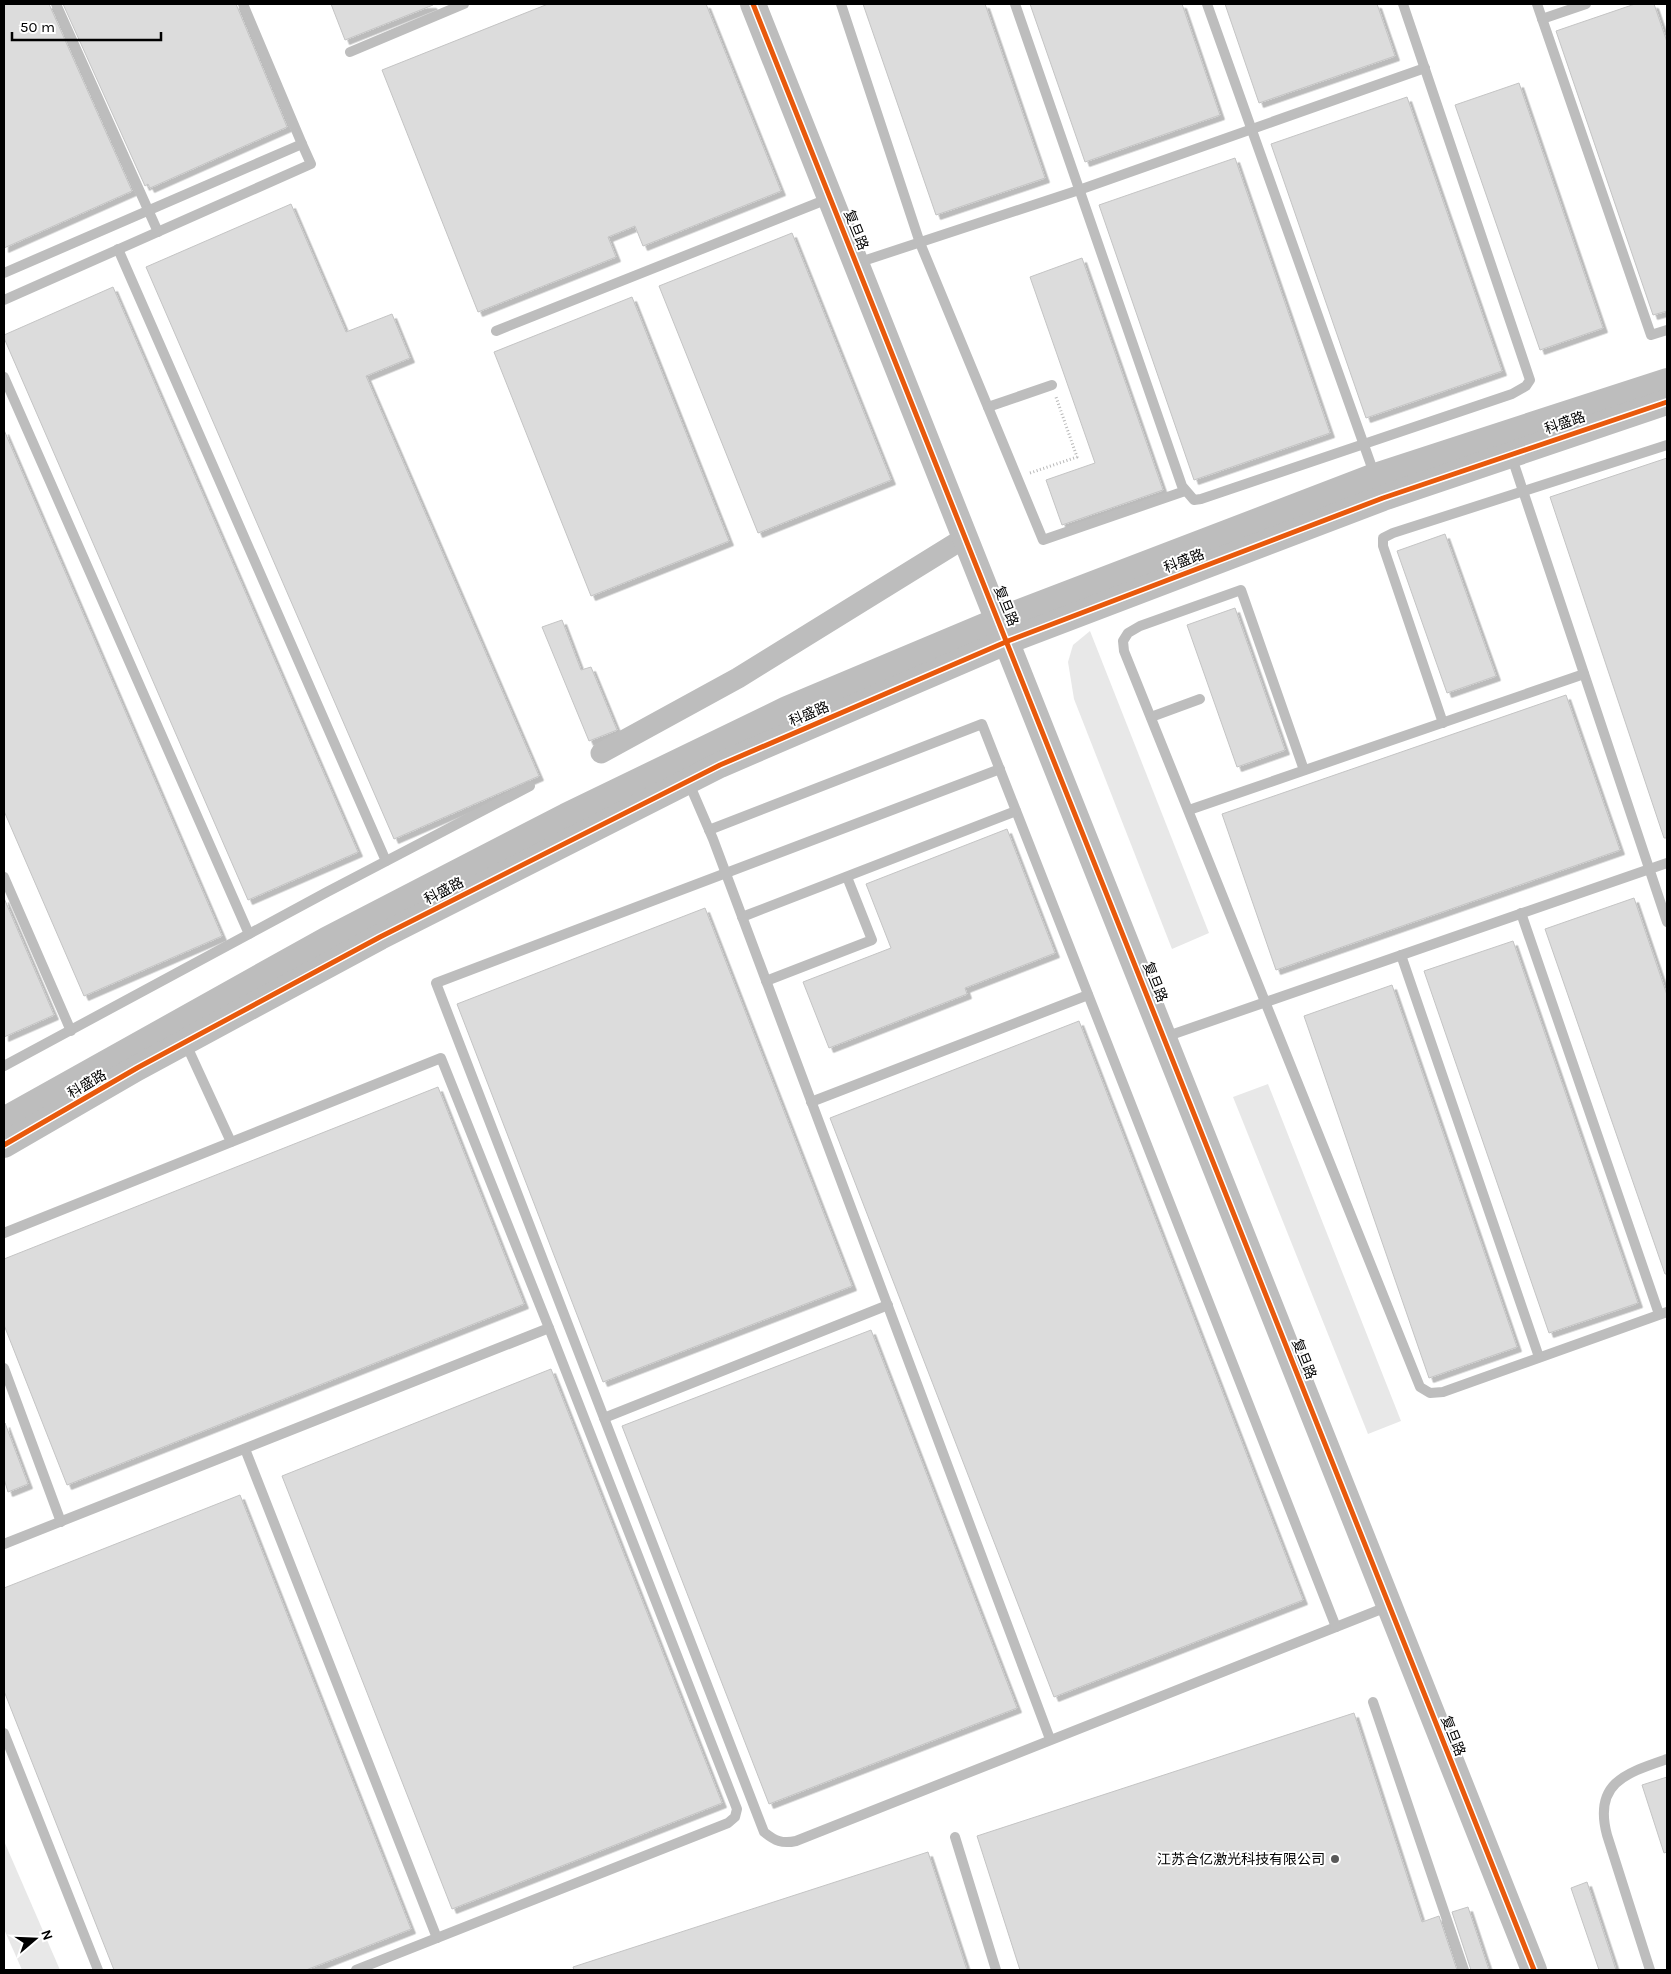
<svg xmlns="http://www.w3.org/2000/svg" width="1671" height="1974" viewBox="0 0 1671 1974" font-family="Karla,'Noto Sans SC',sans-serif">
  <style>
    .green { fill: #e8e8e8 }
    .building { fill: #dcdcdc; stroke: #c4c4c4; filter: url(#shadow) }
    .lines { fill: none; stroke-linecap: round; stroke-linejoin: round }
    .path { stroke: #b8b8b8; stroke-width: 3; stroke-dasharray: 1 2.5; stroke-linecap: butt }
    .service { stroke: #bdbdbd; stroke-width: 10 }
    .minor { stroke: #bdbdbd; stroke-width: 21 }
    .tertiary { stroke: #bdbdbd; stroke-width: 26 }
    .cycleway-casing { stroke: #fff; stroke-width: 8 }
    .cycleway { stroke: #e8590c; stroke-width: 5 }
    .poi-dot { fill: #595959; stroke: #fff; stroke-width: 2 }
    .labels { text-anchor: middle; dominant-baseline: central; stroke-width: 4; stroke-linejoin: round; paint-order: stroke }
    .street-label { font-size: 14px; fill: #000; stroke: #fff }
    .poi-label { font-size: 14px; fill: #000; stroke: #fff; text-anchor: end }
  </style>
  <defs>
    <filter id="shadow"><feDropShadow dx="4.5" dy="4.5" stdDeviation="0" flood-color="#0004"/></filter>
  </defs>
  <rect width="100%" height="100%" fill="#fff"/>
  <!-- green -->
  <g class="green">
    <path d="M1090 631 1209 933 1172 949 1074 699 1068 662 1073 645Z"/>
    <path d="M1268 1084 1401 1421 1368 1434 1233 1097Z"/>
    <path d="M4 1841 60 1970H22L4 1929Z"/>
  </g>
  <!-- building -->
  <g class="building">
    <path d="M4 4H49L132 191 4 248Z"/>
    <path d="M63 4H236L287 127 150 188 148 184 145 186Z"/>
    <path d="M331 4H432L433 5 345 40Z"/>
    <path d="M548 4H706L781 191 643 246 635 226 608 237 616 257 478 312 382 70Z"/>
    <path d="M863 4H985L1045 178 936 215Z"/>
    <path d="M1030 4H1182L1220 115 1085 162Z"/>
    <path d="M1225 4H1377L1395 56 1259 103Z"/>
    <path d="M1635 4H1654L1667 42V311L1653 315 1556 31Z"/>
    <path d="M1519 83 1603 328 1540 350 1455 105Z"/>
    <path d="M1407 97 1502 371 1366 418 1271 144Z"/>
    <path d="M1235 158 1330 433 1194 480 1099 205Z"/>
    <path d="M291 204 346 332 392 314 410 358 366 376 539 776 394 839 146 267Z"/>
    <path d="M792 233 891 480 758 533 659 286Z"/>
    <path d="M1082 258 1163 490 1062 525 1046 480 1095 463 1030 277Z"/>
    <path d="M113 287 358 852 248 900 4 338V335Z"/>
    <path d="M632 297 729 541 591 596 494 352Z"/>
    <path d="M4 430 222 936 84 996 4 811Z"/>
    <path d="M1667 458V838H1664L1550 497Z"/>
    <path d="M1445 534 1496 676 1447 693 1397 551Z"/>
    <path d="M1235 608 1285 750 1237 767 1187 625Z"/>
    <path d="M562 620 581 670 591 667 617 730 589 741 542 627Z"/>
    <path d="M1566 695 1620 850 1276 970 1222 814Z"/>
    <path d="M1007 829 1055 953 965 988 967 994 829 1048 803 982 891 948 866 884Z"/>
    <path d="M4 898 54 1015 4 1037Z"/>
    <path d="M1634 898 1667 995V1274H1665L1545 929Z"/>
    <path d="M705 908 852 1286 603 1382 457 1004Z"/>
    <path d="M1513 941 1638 1303 1549 1333 1424 971Z"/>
    <path d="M1392 985 1517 1347 1429 1378 1304 1016Z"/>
    <path d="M1079 1021 1303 1600 1054 1697 830 1118Z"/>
    <path d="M438 1087 524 1304 67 1485 4 1325V1259Z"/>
    <path d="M871 1330 1017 1708 769 1804 622 1426Z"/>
    <path d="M551 1369 722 1803 452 1909 282 1476Z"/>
    <path d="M5 1423 28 1484 8 1492 4 1479Z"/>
    <path d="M240 1495 411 1929 306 1970H114L4 1691V1588Z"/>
    <path d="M1354 1713 1422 1922 1439 1916 1457 1970H1020L977 1836Z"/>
    <path d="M1667 1777V1852L1664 1853 1642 1785Z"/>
    <path d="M928 1852 967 1970H574L573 1967Z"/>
    <path d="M1587 1882 1616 1970H1599L1571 1888Z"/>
    <path d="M1468 1907 1489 1970H1471L1452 1912Z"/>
  </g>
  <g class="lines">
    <!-- path -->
    <path class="path" d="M1030 473 1077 457 1056 397"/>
    <!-- service -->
    <g class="service">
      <path d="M56 4 158 232"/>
      <path d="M243 4 302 144"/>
      <path d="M841 4 920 243 1043 540 1185 491"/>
      <path d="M1015 4 1182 486 1194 500 1201 499 1512 394 1526 386 1530 380 1403 4"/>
      <path d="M1207 4 1375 476"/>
      <path d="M1537 4 1651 335 1667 330"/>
      <path d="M1542 19 1586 4"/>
      <path d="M350 52 464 4"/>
      <path d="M118 249 386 861"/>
      <path d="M857 263 1079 190 1425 68"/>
      <path d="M4 273 302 144 311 164 4 300"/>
      <path d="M496 331 830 198"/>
      <path d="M4 377 249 934"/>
      <path d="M988 407 1052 385"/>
      <path d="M1511 455 1667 922"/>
      <path d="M1151 717 1200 699"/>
      <path d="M1443 723 1383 546V538L1393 533 1667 445"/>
      <path d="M1000 769 436 983 764 1832C775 1841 782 1844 796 1841L1389 1606"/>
      <path d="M1304 770 1241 590 1140 626 1128 633 1123 641 1124 651 1420 1387 1430 1393 1443 1392 1667 1312"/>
      <path d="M688 781 713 839 1050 1739"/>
      <path d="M1189 810 1584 674"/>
      <path d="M709 830 982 724 1336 1627"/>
      <path d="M4 877 71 1031"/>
      <path d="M1521 913 1659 1314"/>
      <path d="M742 917 1016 811"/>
      <path d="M1401 955 1539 1357"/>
      <path d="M766 981 872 940 847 877"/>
      <path d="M1165 1037 1667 863"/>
      <path d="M185 1042 231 1142"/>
      <path d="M4 1066 327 892 530 786"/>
      <path d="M811 1102 1088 995"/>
      <path d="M4 1233 441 1058 549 1328 4 1544"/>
      <path d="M4 1368 61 1522"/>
      <path d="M604 1418 888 1305"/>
      <path d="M245 1449 437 1938"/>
      <path d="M1373 1702 1464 1970"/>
      <path d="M4 1733 98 1970"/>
      <path d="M955 1837 996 1970"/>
      <path d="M356 1970 728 1823 735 1817 737 1809 549 1328"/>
      <path d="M1650 1970 1607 1835C1593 1783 1626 1773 1667 1759"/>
    </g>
    <!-- minor -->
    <path class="minor" d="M601 753 738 678 966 537"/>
    <!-- tertiary -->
    <g class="tertiary">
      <path d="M753 4 1534 1970"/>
      <path d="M4 1120 326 940 566 816 787 709 999 620 1375 476 1667 381"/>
      <path d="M4 1145 137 1068 380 937 720 765 1008 641 1383 498 1667 402"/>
    </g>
    <defs>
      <g id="cycleway">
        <path d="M753 4 1534 1970"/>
        <path d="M4 1145 137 1068 380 937 720 765 1008 641 1383 498 1667 402"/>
      </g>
    </defs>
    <!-- cycleway casing -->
    <use href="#cycleway" class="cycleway-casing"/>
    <!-- cycleway -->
    <use href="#cycleway" class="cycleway"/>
  </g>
  <!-- markers -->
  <circle class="poi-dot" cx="1335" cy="1859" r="5"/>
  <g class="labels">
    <!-- street labels -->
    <g class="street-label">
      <text transform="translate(856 230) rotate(68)">复旦路</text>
      <text transform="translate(1565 423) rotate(-19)">科盛路</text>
      <text transform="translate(1184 561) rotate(-21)">科盛路</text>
      <text transform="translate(1006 606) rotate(68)">复旦路</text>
      <text transform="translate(809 714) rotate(-23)">科盛路</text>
      <text transform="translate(444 891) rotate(-27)">科盛路</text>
      <text transform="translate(1155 982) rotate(68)">复旦路</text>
      <text transform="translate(87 1084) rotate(-30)">科盛路</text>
      <text transform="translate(1304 1359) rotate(68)">复旦路</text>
      <text transform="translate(1453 1736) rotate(68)">复旦路</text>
    </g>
    <!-- poi labels -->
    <g class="poi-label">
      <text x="1325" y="1859">江苏合亿激光科技有限公司</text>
    </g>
  </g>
  <!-- border -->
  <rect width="1671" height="1974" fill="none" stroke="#000000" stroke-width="10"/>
  <!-- north arrow -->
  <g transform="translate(35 1939) rotate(71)" stroke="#ffffff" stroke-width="4" paint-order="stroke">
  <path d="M0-4L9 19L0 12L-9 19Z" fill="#000000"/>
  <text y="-8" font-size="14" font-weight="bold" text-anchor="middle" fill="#000000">N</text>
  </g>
  <!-- scale -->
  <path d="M12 32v8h149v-8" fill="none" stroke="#000000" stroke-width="2.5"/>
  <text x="20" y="32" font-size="15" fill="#000000" stroke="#ffffff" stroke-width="4" paint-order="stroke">50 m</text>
</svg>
